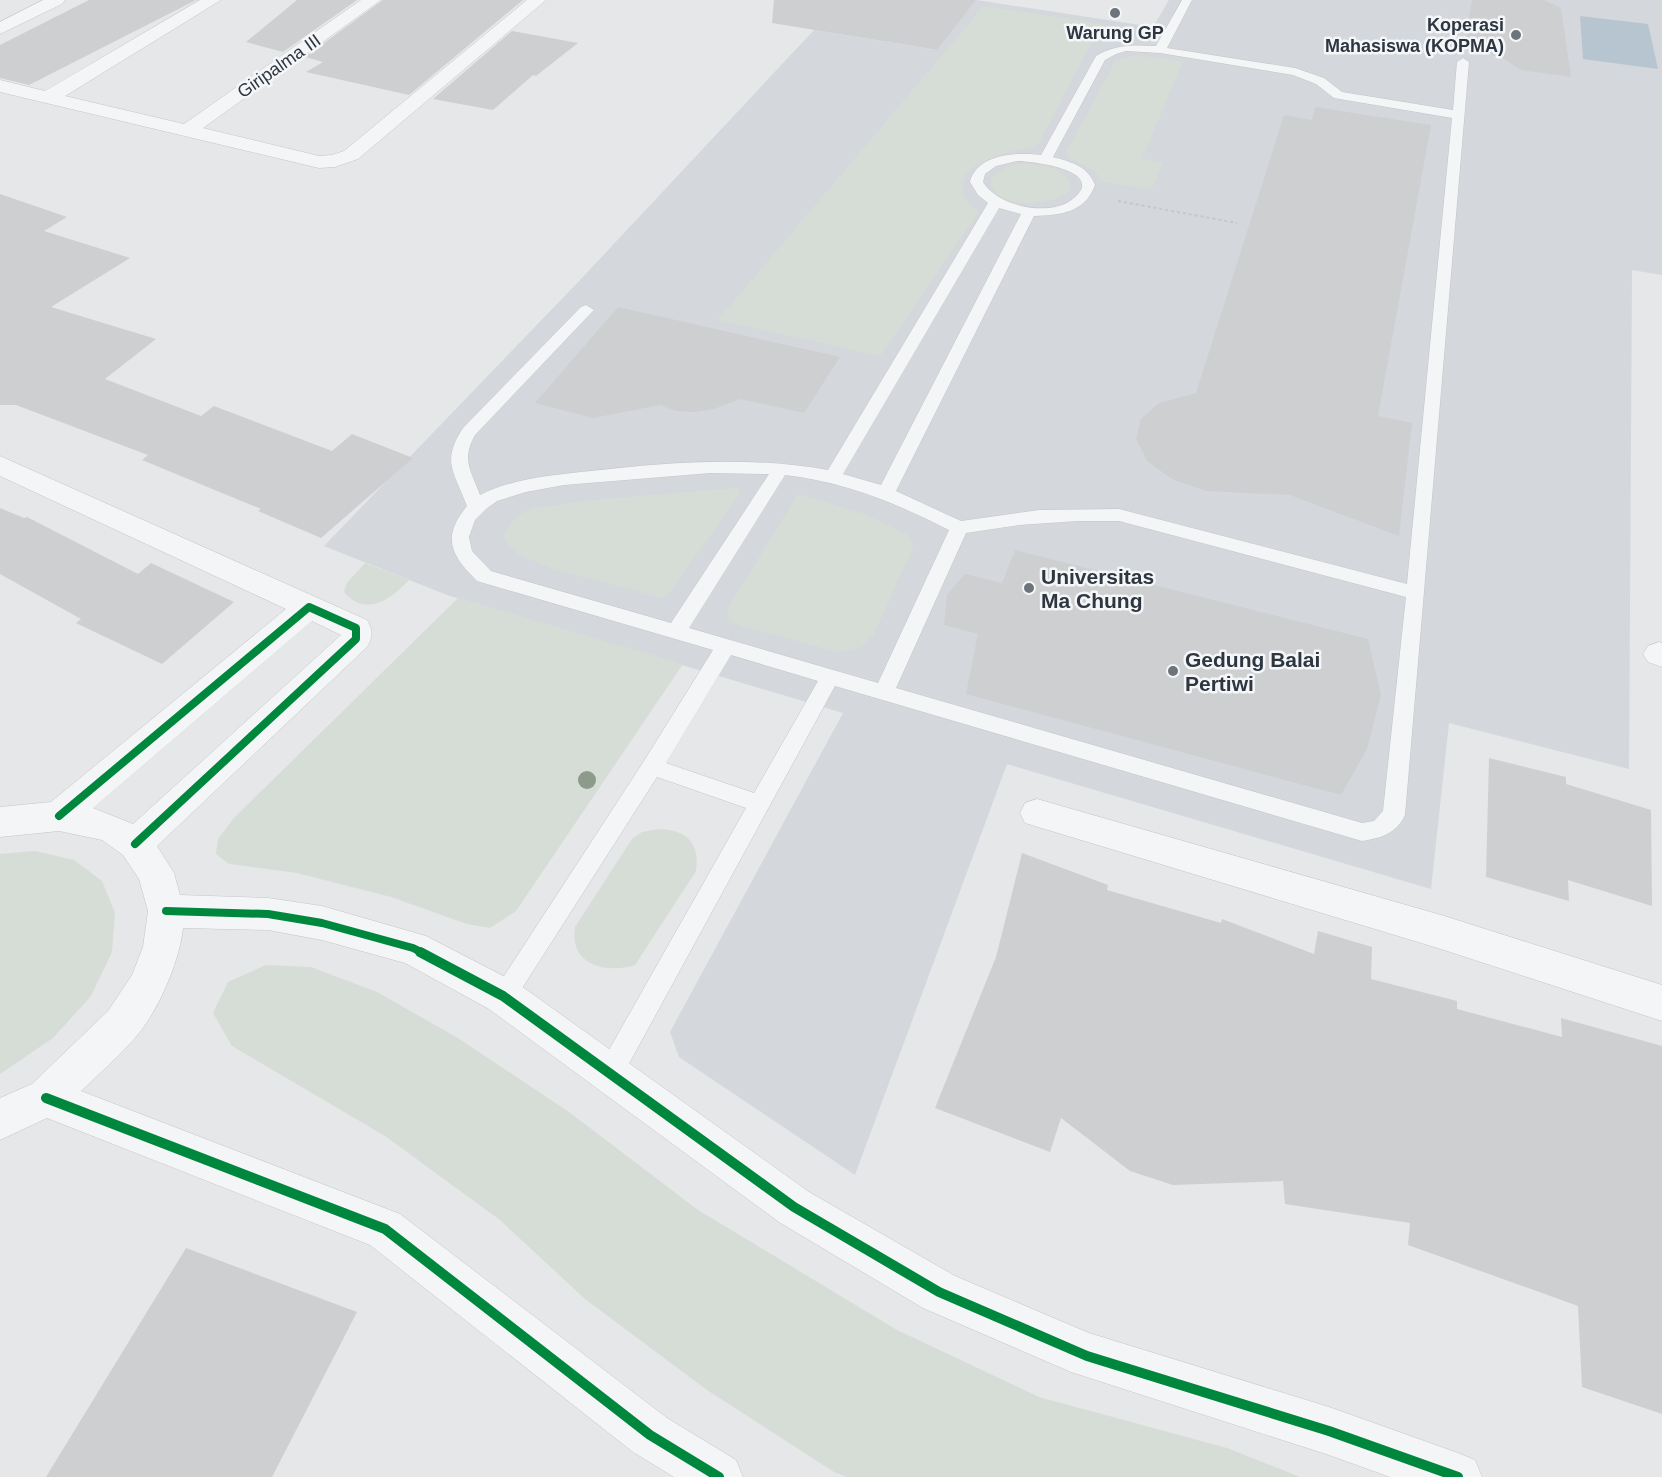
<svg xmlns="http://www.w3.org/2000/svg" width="1662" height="1477" viewBox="0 0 1662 1477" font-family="Helvetica,sans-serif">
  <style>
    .built { fill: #d4d7dc }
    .green { fill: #d6ddd6 }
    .water { fill: #b7c5d1 }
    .building { fill: #cecfd1 }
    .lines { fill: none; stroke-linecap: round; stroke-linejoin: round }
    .lane-casing { stroke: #c3c5c7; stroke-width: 1 }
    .street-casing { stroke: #c3c5c7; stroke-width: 1 }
    .path { stroke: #c5c8c9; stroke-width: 2; stroke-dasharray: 3 3; stroke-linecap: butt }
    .lane { fill: #f4f5f6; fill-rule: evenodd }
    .street { fill: #f4f5f6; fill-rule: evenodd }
    .cycleway-far1-casing { stroke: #f4f6f8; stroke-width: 11 }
    .cycleway-casing { stroke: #f4f6f8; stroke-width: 14 }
    .cycleway-far1 { stroke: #00873e; stroke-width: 8 }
    .cycleway { stroke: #00873e; stroke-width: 10 }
    .tree { fill: #8c9b8a }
    .poi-dot { fill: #6d747c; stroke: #f4f6f8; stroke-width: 2 }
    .labels { text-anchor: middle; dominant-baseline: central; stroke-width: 5; stroke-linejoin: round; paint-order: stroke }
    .far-poi-label { font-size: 18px; font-weight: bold; fill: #2d3641; stroke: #f4f6f8; text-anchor: end }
    .far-street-label { font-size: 18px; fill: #2d3641; stroke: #f4f6f8 }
    .poi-label { font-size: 21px; font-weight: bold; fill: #2d3641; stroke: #f4f6f8; text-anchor: start }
  </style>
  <rect width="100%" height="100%" fill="#e5e7e9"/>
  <!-- built -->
  <path class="built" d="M976 0 1153 27 1169 0H1662V275L1632 270 1629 769 1449 723 1431 889 1007 764 855 1175 679 1057 670 1032 843 713 447 595 324 546 582 278 814 30 936 50Z"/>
  <!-- green -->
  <g class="green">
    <path d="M984 6 1101 24 1039 143 1033 147C1013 151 949 162 965 197 967 202 974 207 978 211L976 216 880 356 718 320Z"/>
    <path d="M1138 55 1183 62 1142 159 1163 163 1152 189 1102 182 1095 171 1067 156V151L1116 60Z"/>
    <path d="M1020 164C1038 164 1071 166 1070 190 1053 210 983 208 992 176L1008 166Z"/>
    <path d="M735 488 739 489 740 493 668 595 662 598 553 569 519 555 506 543 504 536 509 525 520 514 534 508 592 500Z"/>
    <path d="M798 494 865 514 908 535 913 547 874 634 862 647 838 652 739 626 729 620 728 608Z"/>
    <path d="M365 563 409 580C391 599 366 618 344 592L347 583Z"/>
    <path d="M458 598 683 664 516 911 490 928 467 924 391 897 297 873 229 864 216 854 218 839 233 819Z"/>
    <path d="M659 829C687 830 700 843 696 871L635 965C605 974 569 965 575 927L632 839 642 832Z"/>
    <path d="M35 851 74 860 102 881 115 913 112 952 91 996 53 1038 0 1074V854Z"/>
    <path d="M266 965 311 967 377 992 458 1038 569 1112 698 1210 897 1330 1039 1397 1227 1448 1300 1477H847L834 1472 707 1390 585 1299 500 1220 385 1136 232 1046 213 1013 228 982Z"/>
  </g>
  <!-- water -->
  <path class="water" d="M1580 16 1648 24 1658 69 1583 59Z"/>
  <!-- building -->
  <g class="building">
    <path d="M89 0H196L29 85 0 78V45Z"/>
    <path d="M297 0H357L283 52 246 42Z"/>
    <path d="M383 0H523L409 95 306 72 323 62 305 57Z"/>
    <path d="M774 0H976L937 50 772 23Z"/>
    <path d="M1472 0H1544L1561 8 1571 77 1521 70 1501 57 1494 56 1466 40Z"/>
    <path d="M512 31 578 43 536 76 533 75 493 110 433 99Z"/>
    <path d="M1315 107 1431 125 1378 416 1412 423 1399 536 1290 495 1206 491 1172 479 1147 461 1136 439 1141 419 1159 403 1196 393 1284 115 1312 120Z"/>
    <path d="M0 194 67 217 44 231 130 258 51 307 156 339 105 379 201 416 214 406 332 451 352 434 413 458 321 538 258 511 261 509 142 460 148 455 16 405H0Z"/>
    <path d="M618 307 840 357 804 413 740 399 714 409 694 412 676 411 660 405 593 418 535 403Z"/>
    <path d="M0 508 24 518 27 517 138 574 151 563 234 602 162 664 76 623 81 619 0 574Z"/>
    <path d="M1015 550 1368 639 1381 695 1367 749 1341 795 966 694 978 634 944 625 947 595 965 574 1002 583Z"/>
    <path d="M1489 758 1566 777V784L1651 810 1652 906 1568 880 1569 901 1486 877Z"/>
    <path d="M1022 853 1108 885 1107 890 1221 923 1222 919 1314 954 1318 931 1372 947 1371 979 1457 1001V1009L1562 1037 1561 1018 1662 1046V1414L1582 1387 1578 1306 1408 1245 1410 1223 1285 1204 1283 1181 1173 1185 1130 1171 1061 1118 1050 1152 935 1108 996 957Z"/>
    <path d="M186 1248 357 1312 272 1477H46Z"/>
  </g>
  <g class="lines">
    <defs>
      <path id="lane" d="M1182 0H1192L1167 48 1295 68 1324 78 1342 92 1453 110 1457 62 1463 58 1469 62 1405 815C1396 834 1381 838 1362 841L835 686 619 1082 610 1085 601 1082 597 1073 601 1064 746 808 657 777 512 1004 503 1007 494 1004 491 996 644 761 713 650 477 581C451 555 441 538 467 506 454 471 441 462 463 428L581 307 586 305 594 310 591 313 475 435C461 460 471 470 480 495 514 478 554 475 591 471 670 462 749 456 828 470L988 203 978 195 970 182C977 154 1016 152 1041 155L1096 56C1116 44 1134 45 1156 46ZM1126 51 1160 53 1293 75 1316 84 1334 98 1452 118 1407 584 1119 509 1039 510 961 521 896 491 1034 216C1060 215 1085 213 1095 185 1088 166 1071 162 1053 157L1105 60 1116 54ZM1017 161C1031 161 1107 170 1074 198 1052 218 998 207 983 182L985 174 996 166ZM999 208 1021 214 881 485 843 474ZM711 473 769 474 671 623 491 571 472 551 469 537 475 520 486 509 497 501 526 492 564 485ZM785 475C845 482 896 503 949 530L878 683 689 628ZM1078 521H1119L1406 597 1383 811 1374 821 1362 823 896 688 966 533 1019 525ZM731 655 818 681 754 793 666 763Z"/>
      <g id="street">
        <path d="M43 0H65L62 4 0 34V22Z"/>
        <path d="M200 0H221L65 96 184 124 361 0H381L203 128 319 156 332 155 344 151 527 0H546L358 159 335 167 319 168 0 92V80L45 91Z"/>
        <path d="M0 456 367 620C373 630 373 637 367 647L157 846 174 873 180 895 268 898 322 906 426 936 517 983 809 1192 955 1276 1089 1333 1329 1407 1458 1453 1475 1460 1482 1477H1390L1329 1455 1071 1372 923 1308 779 1222 489 1009 405 963 322 940 268 930 183 928C179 964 158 1011 135 1038 118 1057 99 1074 81 1091L400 1214 667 1418 736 1460 743 1477H674L633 1452 370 1245 47 1118 0 1140V1098L32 1084 108 1011 132 975 143 947 148 911 139 879 123 855 102 840 59 831 0 837V807L51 802 286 609 0 476ZM312 621 341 635 133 824 93 808Z"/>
        <path d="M1659 642 1662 643V667L1648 662 1643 654 1648 646Z"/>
        <path d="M1037 799 1441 915 1662 985V1021L1441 949 1025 823 1020 813 1025 803Z"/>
      </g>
    </defs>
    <!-- lane casing -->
    <use href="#lane" class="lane-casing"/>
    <!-- street casing -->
    <use href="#street" class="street-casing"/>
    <!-- path -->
    <path class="path" d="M1118 201 1237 223"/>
    <!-- lane -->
    <use href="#lane" class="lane"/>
    <!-- street -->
    <use href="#street" class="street"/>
    <defs>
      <g id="cycleway-far1">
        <path d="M59 816 309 607 356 628V639L135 844"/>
        <path d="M166 911 268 914 322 923 413 948 423 953"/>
      </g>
      <g id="cycleway">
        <path d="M420 952 503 996 794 1207 939 1292 1087 1356 1329 1431 1458 1477"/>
        <path d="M46 1098 385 1229 650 1435 719 1477"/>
      </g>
    </defs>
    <!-- cycleway-far1 casing -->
    <use href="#cycleway-far1" class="cycleway-far1-casing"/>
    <!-- cycleway casing -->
    <use href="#cycleway" class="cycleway-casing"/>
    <!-- cycleway-far1 -->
    <use href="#cycleway-far1" class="cycleway-far1"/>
    <!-- cycleway -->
    <use href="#cycleway" class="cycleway"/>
  </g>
  <!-- trees -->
  <circle class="tree" cx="587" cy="780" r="9"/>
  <!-- markers -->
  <g class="poi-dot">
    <circle cx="1115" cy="13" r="6"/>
    <circle cx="1516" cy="35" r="6"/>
    <circle cx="1029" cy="588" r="6"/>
    <circle cx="1173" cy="671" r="6"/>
  </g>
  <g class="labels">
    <!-- far-poi labels -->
    <g class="far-poi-label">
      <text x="1504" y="25">Koperasi<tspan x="1504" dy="21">Mahasiswa (KOPMA)</tspan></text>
      <text x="1115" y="33" text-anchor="middle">Warung GP</text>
    </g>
    <!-- far-street labels -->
    <g class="far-street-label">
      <text transform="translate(279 66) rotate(-35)">Giripalma III</text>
    </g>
    <!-- poi labels -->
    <g class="poi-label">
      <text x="1041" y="576">Universitas<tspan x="1041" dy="24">Ma Chung</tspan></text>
      <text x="1185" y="659">Gedung Balai<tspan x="1185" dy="24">Pertiwi</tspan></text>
    </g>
  </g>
</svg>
